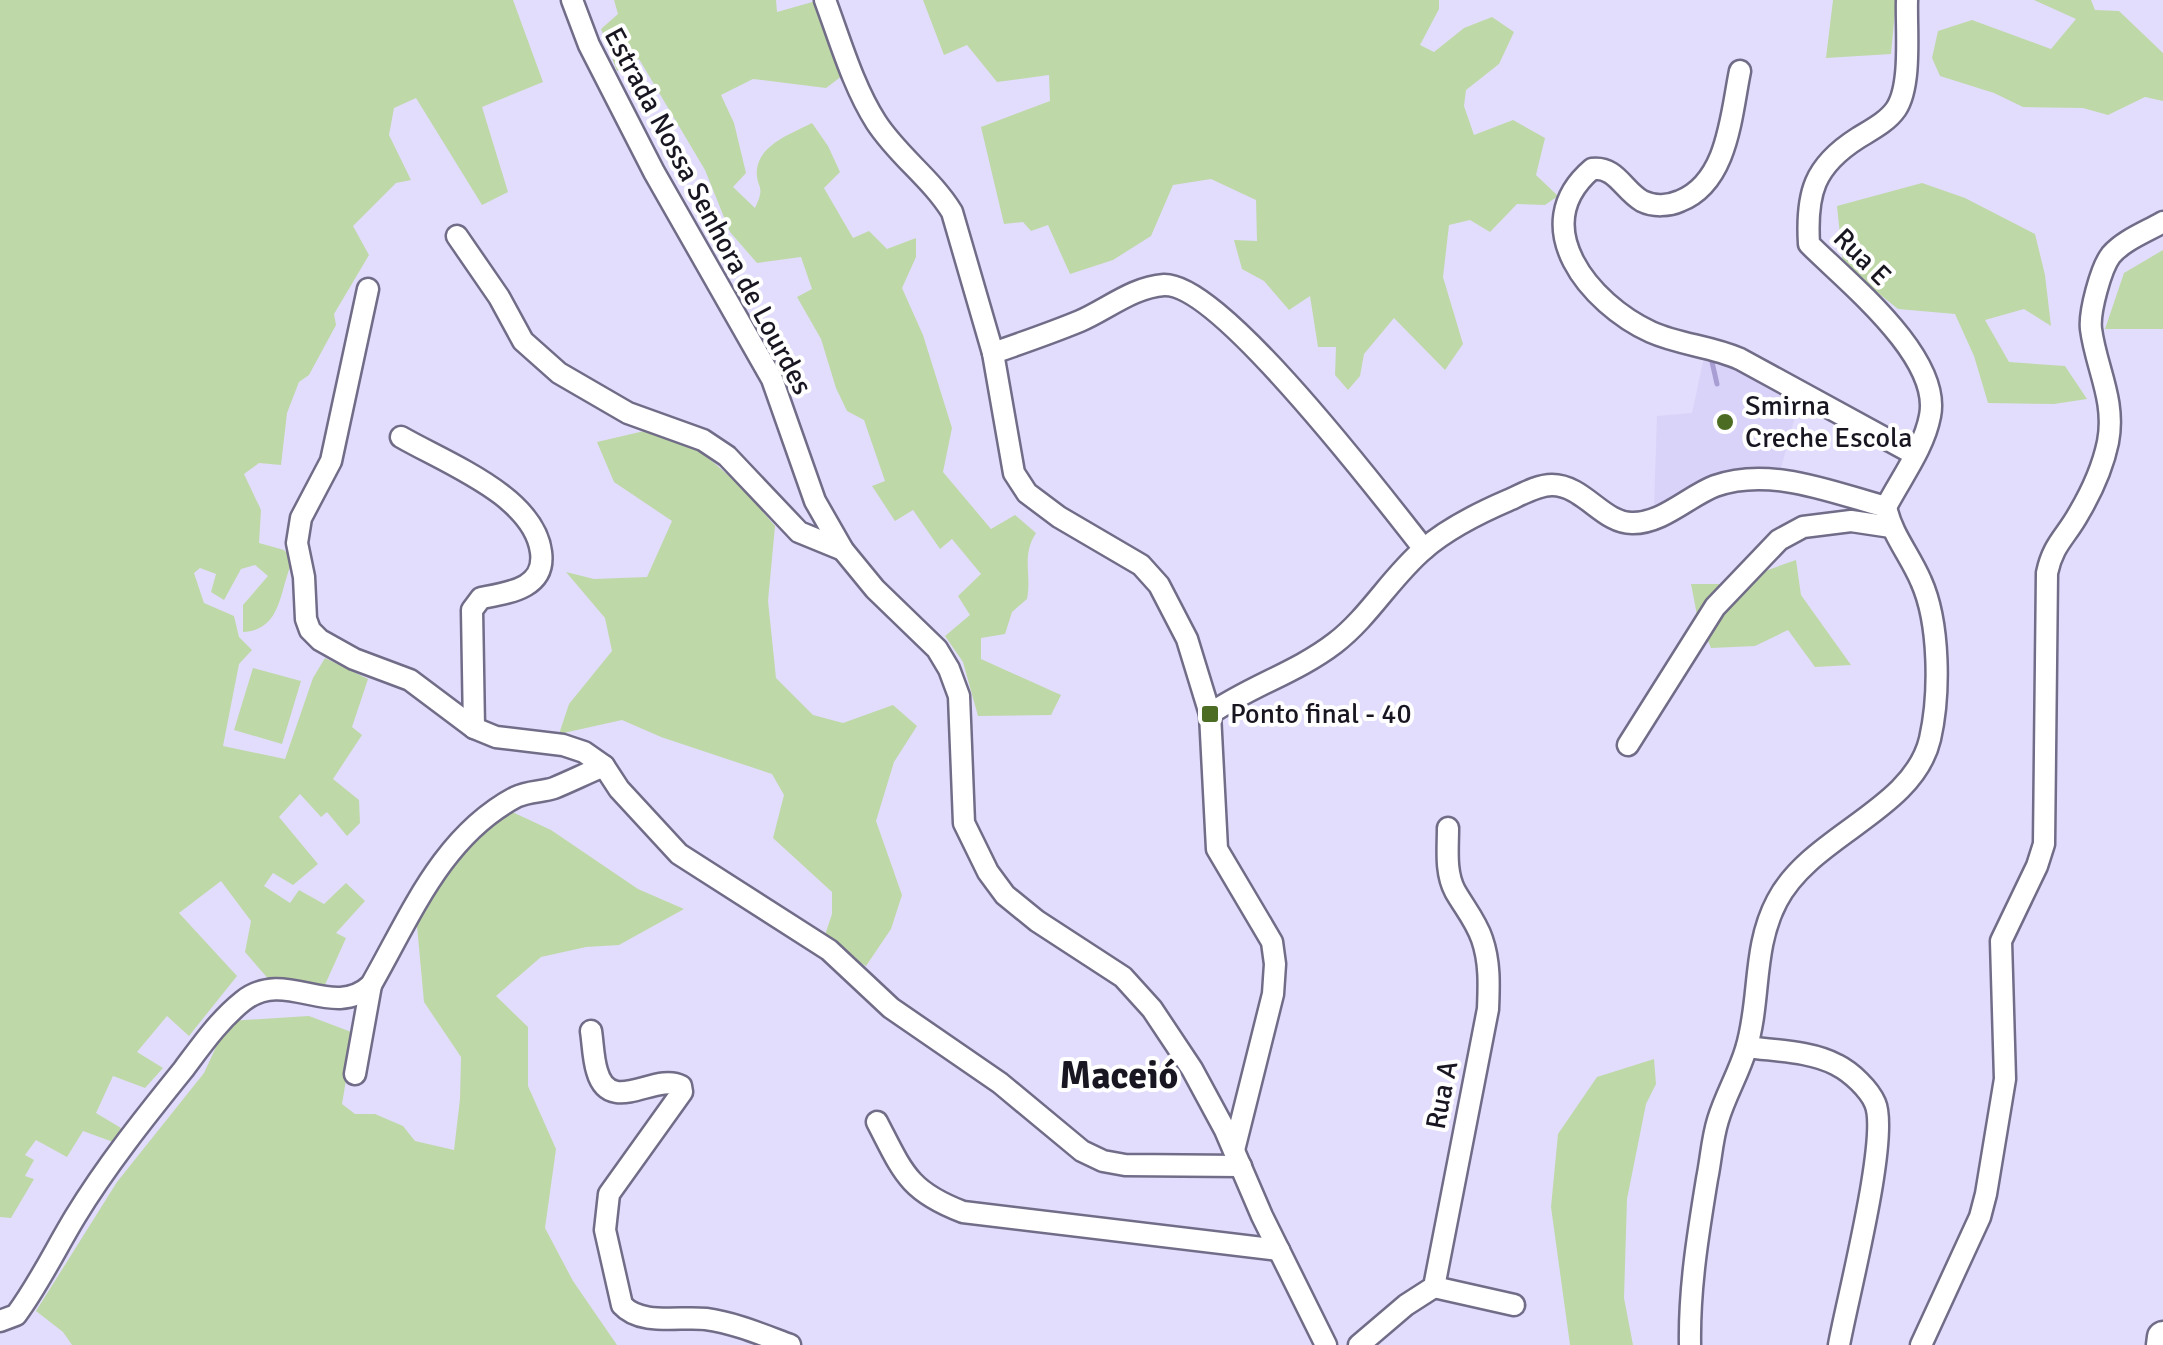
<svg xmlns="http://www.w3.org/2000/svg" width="2163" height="1345" viewBox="0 0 2163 1345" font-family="Signika,sans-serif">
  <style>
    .built { fill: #dad3f9 }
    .green { fill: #bfd8a8 }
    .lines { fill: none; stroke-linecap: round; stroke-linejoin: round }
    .stream { stroke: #a99ed4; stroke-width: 5 }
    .minor-casing { stroke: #716c87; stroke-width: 25 }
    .primary-casing { stroke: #716c87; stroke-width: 35 }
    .minor { stroke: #fff; stroke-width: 20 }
    .primary { stroke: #fff; stroke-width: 30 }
    .poi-dot { fill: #4b6c22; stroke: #fff; stroke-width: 4 }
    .labels { text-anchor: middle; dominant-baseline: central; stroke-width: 8; stroke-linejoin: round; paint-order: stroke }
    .street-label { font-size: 28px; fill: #191621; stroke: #fff }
    .poi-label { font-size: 28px; fill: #191621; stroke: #fff; text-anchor: start }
    .district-label { font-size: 38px; font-weight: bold; fill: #191621; stroke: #fff }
  </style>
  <rect width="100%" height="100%" fill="#e2ddfc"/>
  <!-- built -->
  <path class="built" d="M1713 345 1801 395 1781 468 1710 476 1654 506 1657 416 1692 413 1703 362Z"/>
  <!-- green -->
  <g class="green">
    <path d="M0 0H513L543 82 482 107 508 192 482 205 416 98 394 108 389 135 411 180 396 183 353 226 369 255 334 314 336 325 309 375 299 382 287 413 281 465 259 463 244 474 261 510 259 543 284 550 293 560C279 589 283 630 243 632V605L268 576 255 565 241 569 224 600 211 592 216 574 200 568 194 573 204 603 234 616 239 637 252 650 239 664 223 746 285 759 313 678 325 658 368 679 352 727 362 735 333 779 359 800 360 823 347 836 327 812 321 817 300 794 279 817 318 864 293 885 273 873 264 886 290 903 299 890 324 904 346 883 365 901 336 933 346 938 324 987 271 982 245 952 251 921 221 881 179 913 237 976 189 1036 167 1016 137 1052 163 1068 145 1088 113 1076 96 1113 121 1128 113 1142 83 1131 67 1157 36 1140 25 1155 34 1160 25 1176 34 1179 11 1218 0 1217Z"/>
    <path d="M614 0H776L777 12 816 1 842 76 826 88 753 79 721 95 734 123 746 173 733 187 755 208C767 184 755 188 757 169 760 144 793 133 812 123L828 146 840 172 824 188 853 238 869 231 887 249 916 238V257L902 288 923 335 952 428 943 472 991 529 1015 515 1036 533C1021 556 1032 574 1027 599L1012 612 1005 634 981 638V659L1061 695 1051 715 978 716 963 662 945 636 970 615 958 596 981 574 952 539 940 549 913 510 895 521 872 486 885 481 864 420 847 411 836 388 821 339 797 297 812 289 801 257 757 263 730 232 705 170 639 59 617 71 601 29 618 14Z"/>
    <path d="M923 0H1439V9L1420 45 1434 52 1464 28 1492 17 1514 32 1499 64 1466 90 1464 106 1474 135 1513 120 1545 138 1536 175 1558 196 1545 205 1517 204 1490 232 1470 220 1449 225 1443 277 1463 344 1445 370 1394 318 1364 354 1360 376 1348 390 1335 375 1336 347H1318L1310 296 1289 310 1264 281 1242 269 1234 240 1257 241 1256 200 1211 179 1173 185 1151 236 1113 260 1070 274 1048 225 1031 231 1023 222 1004 224 981 127 1050 101 1049 75 997 82 967 45 944 55Z"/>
    <path d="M1833 0H1896L1891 54 1826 58Z"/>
    <path d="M2034 0H2091L2095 10 2119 11 2163 53V101L2145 97 2108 115 2083 108 2023 107 1994 93 1940 76 1932 58 1938 31 1972 20 2051 49 2076 19Z"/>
    <path d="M1922 183 1965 198 2035 234 2045 275 2051 326 2024 309 1985 320 2009 362 2065 366 2087 399 2054 404 1988 403 1974 356 1955 314 1898 309 1843 265 1837 206Z"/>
    <path d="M2163 250V329H2105L2124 273Z"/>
    <path d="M670 425 742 487 775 526 768 601 776 678 813 715 843 723 893 705 917 726 894 762 876 821 902 895 891 929 866 966 823 941 832 914V892L773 838 784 795 772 774 661 737 622 720 559 734 569 704 612 651 605 618 566 572 594 579 647 577 672 521 614 482 597 442Z"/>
    <path d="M1796 560 1801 595 1851 665 1815 667 1788 630 1755 646 1711 648 1697 615 1691 584H1728Z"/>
    <path d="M253 668 301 681 282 744 234 730Z"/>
    <path d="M508 810 551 830 638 889 684 909 619 945 586 947 541 957 496 996 528 1027V1086L556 1149 545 1228 573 1281 617 1345H72L63 1332 36 1311 117 1182 204 1073 228 1021 309 1016 354 1033 342 1104 355 1114H375L403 1126 415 1141 454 1150 460 1099 461 1057 424 1002 416 915 455 845Z"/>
    <path d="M1654 1059 1656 1084 1646 1104 1627 1199 1624 1298 1633 1345H1570L1551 1207 1558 1134 1597 1077Z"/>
  </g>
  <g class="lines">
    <!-- stream -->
    <path class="stream" d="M1712 362 1717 384"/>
    <defs>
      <g id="minor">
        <path d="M572 0 589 45 654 172 772 379 815 501 843 550 875 589 937 649 949 669 959 696 964 823 988 872 1005 895 1037 921 1123 977 1152 1009 1192 1069 1225 1130 1262 1216 1326 1345"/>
        <path d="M825 0C840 40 853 86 876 122 898 156 931 178 952 212L993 353 1014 473 1027 493 1059 517 1141 565 1159 585 1187 639 1210 714 1217 849 1272 942 1275 964 1273 994 1234 1150"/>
        <path d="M1740 71C1731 115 1728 182 1680 201 1669 206 1654 207 1642 201 1623 190 1616 166 1592 169 1525 226 1590 304 1651 332 1680 345 1711 346 1740 359L1914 454"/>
        <path d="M457 236 499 297 523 341 559 373 628 413 703 440 727 456 799 532 843 550"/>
        <path d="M368 289 331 461 301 518 297 543 304 577 306 619 310 630 320 640 354 659 410 680 474 728 496 737 563 745 584 752 604 766 619 789 679 854 829 950 891 1008 1000 1083 1082 1151 1103 1161 1125 1165 1241 1166"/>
        <path d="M993 353C1022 343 1051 333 1080 321 1106 310 1133 287 1164 285 1221 283 1385 500 1424 549"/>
        <path d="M401 437C446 463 534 496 541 552 546 589 507 593 481 598L472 610 474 728"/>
        <path d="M1886 507C1901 478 1924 448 1930 416 1942 357 1847 282 1809 244 1806 193 1814 166 1858 138 1871 130 1887 122 1896 109 1912 85 1906 29 1907 0"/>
        <path d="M1210 714C1250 686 1296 673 1335 643 1369 617 1391 577 1424 549 1447 529 1481 512 1509 500 1522 494 1538 485 1552 485 1584 485 1603 524 1633 523 1663 523 1689 496 1715 486 1770 466 1834 493 1886 507"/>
        <path d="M1628 745 1715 607 1779 540 1803 527 1851 521 1891 527"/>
        <path d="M591 1031C593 1044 593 1058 597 1071 610 1117 655 1072 681 1086L682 1092 609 1194 605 1230 622 1305C641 1326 680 1316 706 1319 735 1323 763 1335 790 1345"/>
        <path d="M1747 1047C1776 1051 1811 1051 1837 1065 1851 1072 1869 1089 1875 1103 1890 1136 1847 1300 1839 1345"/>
        <path d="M355 1074 371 985"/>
        <path d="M877 1122C903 1172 908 1191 963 1212L1279 1250"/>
        <path d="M1434 1287 1514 1305"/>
        <path d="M0 1321 16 1315C39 1284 55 1250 75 1217 106 1166 145 1117 183 1070 201 1046 219 1020 243 1001 286 967 332 1021 371 985 411 915 442 836 516 797 528 791 542 792 554 788 571 781 587 773 604 766"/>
        <path d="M1359 1345 1406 1305 1434 1287 1488 1009C1489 985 1490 962 1482 939 1476 921 1464 907 1455 891 1445 872 1448 849 1448 828"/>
        <path d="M1690 1345C1689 1289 1698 1234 1707 1179 1711 1160 1712 1139 1718 1120 1725 1096 1739 1073 1746 1049 1761 1001 1752 948 1777 901 1811 835 1913 811 1930 739 1940 695 1940 623 1921 581 1910 555 1892 535 1886 507"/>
        <path d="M1921 1345 1980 1217 1986 1194 2005 1079 2001 941 2037 866 2044 844 2047 573C2053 544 2066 537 2079 513 2092 491 2103 466 2108 442 2116 400 2096 368 2091 329 2089 312 2101 268 2111 255 2124 240 2146 232 2163 222"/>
      </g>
      <path id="primary" d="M2162 1345 2163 1337"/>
    </defs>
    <!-- minor casing -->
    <use href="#minor" class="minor-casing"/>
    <!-- primary casing -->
    <use href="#primary" class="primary-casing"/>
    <!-- minor -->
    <use href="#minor" class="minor"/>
    <!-- primary -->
    <use href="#primary" class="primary"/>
  </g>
  <!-- markers -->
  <g class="poi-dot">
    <circle cx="1725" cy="422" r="10"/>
    <rect x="1200" y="704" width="20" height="20" rx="5"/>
  </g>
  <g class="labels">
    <!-- street labels -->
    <g class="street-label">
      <text transform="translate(708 211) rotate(62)">Estrada Nossa Senhora de Lourdes</text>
      <text transform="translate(1862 257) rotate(45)">Rua E</text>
      <text transform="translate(1442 1095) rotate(-79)">Rua A</text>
    </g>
    <!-- poi labels -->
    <g class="poi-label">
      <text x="1745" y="406">Smirna<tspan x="1745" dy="32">Creche Escola</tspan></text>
      <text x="1230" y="714">Ponto final - 40</text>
    </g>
    <!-- district labels -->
    <g class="district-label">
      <text x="1119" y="1075">Maceió</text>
    </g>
  </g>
</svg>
